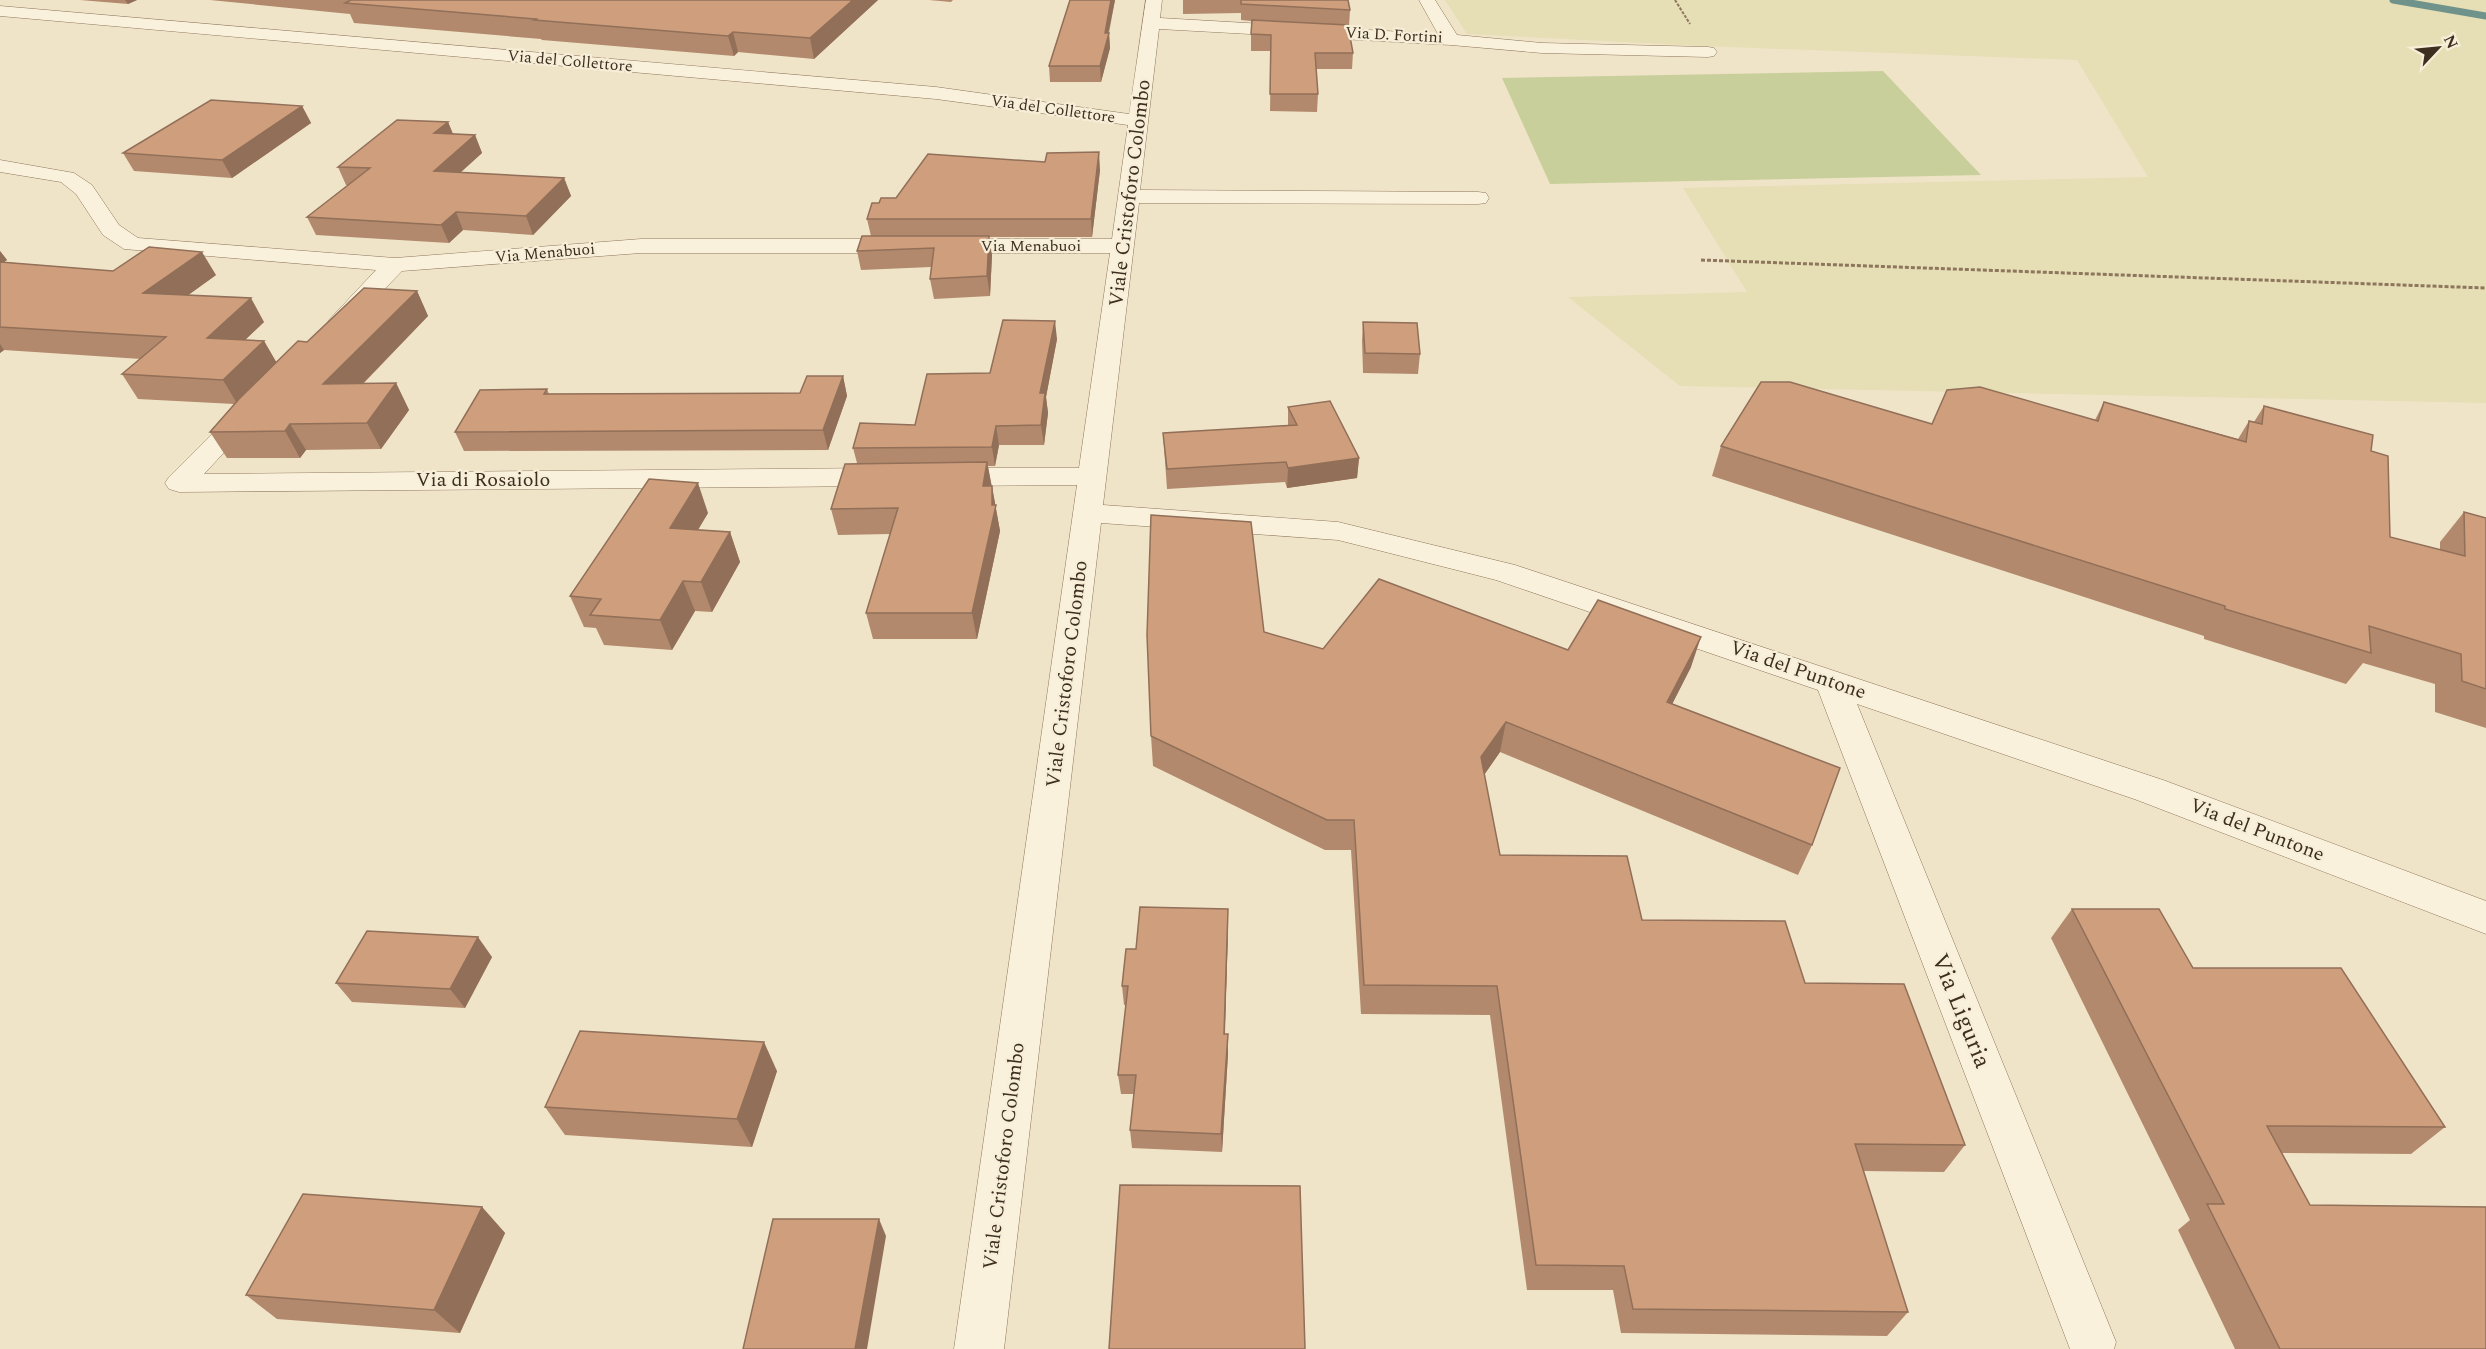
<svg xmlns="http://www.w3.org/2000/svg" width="2486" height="1349" viewBox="0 0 2486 1349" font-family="Spectral,serif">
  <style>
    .farmland { fill: #e6deb5 }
    .green { fill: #c9cf9b }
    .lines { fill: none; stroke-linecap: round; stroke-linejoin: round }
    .stream { stroke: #6f938a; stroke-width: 7 }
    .minor-casing { stroke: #8d765c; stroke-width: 1 }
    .path-far1 { stroke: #8d765c; stroke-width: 2; stroke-dasharray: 3 1.5; stroke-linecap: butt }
    .path { stroke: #8d765c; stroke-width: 3; stroke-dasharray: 4 2; stroke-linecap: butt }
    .minor { fill: #faf1dc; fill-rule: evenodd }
    .wall { fill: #b2896c }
    .shaded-wall { fill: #916f58 }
    .building { fill: #cf9f7d; stroke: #916f58; stroke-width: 1.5 }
    .labels { text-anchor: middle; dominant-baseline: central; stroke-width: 4.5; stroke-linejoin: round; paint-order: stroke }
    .far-street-label { font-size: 16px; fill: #3d2e20; stroke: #f7eed8 }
    .street-label { font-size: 20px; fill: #3d2e20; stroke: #f7eed8 }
    .near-street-label { font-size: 24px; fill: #3d2e20; stroke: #f7eed8 }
  </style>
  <rect width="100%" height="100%" fill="#f0e4c8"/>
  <!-- farmland -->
  <path class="farmland" d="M1445 0H2486V403L1680 386 1568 297 1747 292 1683 188 2148 177 2077 60 1702 46 1467 34Z"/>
  <!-- green -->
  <path class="green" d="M1883 71 1981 175 1550 184 1502 78Z"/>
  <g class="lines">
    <!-- stream -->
    <path class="stream" d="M2393 0 2486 16"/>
    <defs>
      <g id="minor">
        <path d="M1146 0H1162L1160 18 1438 34 1419 0H1435L1457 35 1542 43 1708 47 1714 48 1717 52 1714 56 1708 57 1542 53 1451 45 1159 29 1140 190 1478 192 1486 193 1489 198 1486 203 1478 204 1139 203 1103 505 1338 522 1515 565 2163 780 2486 901V934L2137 800 1857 704 2116 1342 2114 1349H2070L1818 690 1496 580 1338 540 1101 523 1004 1349H954L1077 485 945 486 935 483 931 477 935 471 945 468H1079L1110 253H641L402 271 349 326 340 328 331 326 328 321 376 270 124 249 103 235 76 194 61 182 0 172V160L74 173 92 185 119 225 138 238 395 258 641 239H1112L1128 125 936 99 0 16V6L936 87 1129 114Z"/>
        <path d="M248 405 257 407 261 413 204 474 884 468 894 471 898 477 894 483 884 486 179 492 169 489 165 483 169 477 239 407Z"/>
      </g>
    </defs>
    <!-- minor casing -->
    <use href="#minor" class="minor-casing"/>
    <!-- path-far1 -->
    <path class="path-far1" d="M1675 0 1690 24"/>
    <!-- path -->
    <path class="path" d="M1701 260 2486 288"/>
    <!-- minor -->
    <use href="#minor" class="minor"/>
  </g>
  <!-- wall -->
  <g class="wall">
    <path d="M80 0H137L128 4Z"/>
    <path d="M210 0H878L814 59 738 52 734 56 542 40 541 39 354 23 350 14Z"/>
    <path d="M929 0H953L951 2Z"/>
    <path d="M1070 0H1115L1109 33 1110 48 1101 82H1050L1049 66Z"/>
    <path d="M1183 0H1348L1350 10 1349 27H1348L1353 53 1352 69H1316L1318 94 1317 112 1270 111 1271 51H1251V21L1241 20V13L1183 14Z"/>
    <path d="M302 106 311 123 232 178 134 171 123 153Z"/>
    <path d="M448 122 453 134 475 135 482 153 460 173 564 178 571 196 533 235 463 230 449 243 316 235 307 217 348 185H346L338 167Z"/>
    <path d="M1045 162 1100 170 1092 237H989L992 255 990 296 934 299 930 279 931 267 861 270 857 251 871 236 867 219 879 203 896 198Z"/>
    <path d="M0 251 7 260 3 262 113 271 216 275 188 295 264 322 245 340 264 341 276 362 307 342 417 291 428 316 363 384 396 383 409 410 381 449 306 450 300 458H227L210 432 234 404 138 399 122 374 141 359 4 350 0 353Z"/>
    <path d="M1363 322 1420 354 1418 374 1363 373 1362 341Z"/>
    <path d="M1057 339 1046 397 1048 413 1044 445H999L995 466H988L1000 531 977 639H873L866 613 890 534 838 535 831 509 857 463 853 448 915 425 990 373Z"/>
    <path d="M843 376 847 396 828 450 464 451 455 432 547 389 549 394 800 393Z"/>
    <path d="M2104 402 2238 439 2249 421 2254 422 2264 406 2371 451 2390 537 2440 550V542L2464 512 2486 518V728L2435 712V684L2363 663 2346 684 2204 639V636L1712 476 1721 446 1932 424 2095 420Z"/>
    <path d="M1288 407 1359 458 1357 478 1287 488 1285 482 1167 489 1163 433 1288 426Z"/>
    <path d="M708 513 698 530 730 532 740 562 712 612 695 611 672 650 604 645 596 628 584 627 570 596Z"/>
    <path d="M1264 632 1323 649 1568 650 1691 667 1672 704 1812 845 1798 875 1500 752 1484 775 1500 855 1642 920 1805 983 1965 1145 1944 1172 1863 1171 1908 1312 1887 1336 1621 1333 1613 1290H1527L1490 1015 1361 1014 1351 850H1325L1153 766 1151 736Z"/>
    <path d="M2072 909 2193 968 2445 1127 2411 1154 2282 1153 2310 1205 2486 1349H2235L2178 1230 2190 1220 2051 938Z"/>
    <path d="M1228 929 1225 1034 1228 1054 1222 1152 1132 1148 1130 1130 1134 1094H1121L1118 1075 1126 1005H1124L1122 986 1136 949Z"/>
    <path d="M492 957 465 1008 352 1002 336 983Z"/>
    <path d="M777 1071 752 1147 565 1135 545 1107Z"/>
    <path d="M482 1207 505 1233 460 1333 277 1319 246 1295Z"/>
  </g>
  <!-- shaded-wall -->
  <g class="shaded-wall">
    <path d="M125 0H137L128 4Z"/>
    <path d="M853 0H878L814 59 810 38Z"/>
    <path d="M1111 0H1115L1108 34 1109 33 1110 48 1101 82 1100 66 1105 33Z"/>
    <path d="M733 32 738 52 734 56 728 36Z"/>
    <path d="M302 106 311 123 232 178 222 160Z"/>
    <path d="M448 122 455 139 434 133Z"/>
    <path d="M475 135 482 153 442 189 434 171Z"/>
    <path d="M1099 152 1100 170 1092 237 1091 219Z"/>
    <path d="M564 178 571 196 533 235 526 216Z"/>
    <path d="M456 212 463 230 449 243 441 225Z"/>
    <path d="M989 236 992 255 990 296 987 276Z"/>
    <path d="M0 251 7 260 0 265Z"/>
    <path d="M202 252 216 275 158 317 143 293Z"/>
    <path d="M417 291 428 316 337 410 323 384Z"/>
    <path d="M251 298 264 322 222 362 207 338Z"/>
    <path d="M1055 321 1057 339 1046 397 1048 413 1044 445 1041 425 1040 393Z"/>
    <path d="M264 341 278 365 238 405 223 380Z"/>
    <path d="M0 344 4 350 0 353Z"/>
    <path d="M843 376 847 396 828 450 823 430Z"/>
    <path d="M396 383 409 410 381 449 367 423Z"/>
    <path d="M290 424 306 450 300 458 285 431Z"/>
    <path d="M996 426 999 445 995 466 992 447Z"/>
    <path d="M1359 458 1357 478 1287 488 1288 468Z"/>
    <path d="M987 462 992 488 983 486Z"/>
    <path d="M698 483 708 513 681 558 670 528Z"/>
    <path d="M992 486 1000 531 977 639 972 613 992 505Z"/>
    <path d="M730 532 740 562 712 612 701 582Z"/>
    <path d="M683 581 695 611 672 650 660 620Z"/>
    <path d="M1701 637 1691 667 1658 732 1667 702Z"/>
    <path d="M1506 722 1500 752 1475 788 1481 757Z"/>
    <path d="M1228 909V929L1224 1054V1034Z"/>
    <path d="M478 937 492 957 465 1008 450 989Z"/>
    <path d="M1228 1034V1054L1222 1152 1221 1134Z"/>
    <path d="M764 1042 777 1071 752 1147 737 1119Z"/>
    <path d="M482 1207 505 1233 460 1333 434 1310Z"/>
    <path d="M879 1219 886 1236 867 1349H855Z"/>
  </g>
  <!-- building -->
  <g class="building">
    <path d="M351 0H853L810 38 733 32 728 36 534 20 536 19 345 3Z"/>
    <path d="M1070 0H1111L1105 33H1109L1100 66H1049Z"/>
    <path d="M1241 0H1348L1350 10 1241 4Z"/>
    <path d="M1252 20 1348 25 1353 53H1315L1318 94H1270L1271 35 1251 34Z"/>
    <path d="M211 100 302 106 222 160 123 153Z"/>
    <path d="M397 120 448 122 434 133 475 135 434 171 564 178 526 216 456 212 441 225 307 217 370 168 338 167Z"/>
    <path d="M1099 152 1091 219H867L872 203H879L881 198H896L928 154 1045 162 1047 153Z"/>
    <path d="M862 236H989L987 276 930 279 934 248 857 251Z"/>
    <path d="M149 247 202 252 143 293 251 298 207 338 264 341 223 380 122 374 166 337 0 327V262L113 271Z"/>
    <path d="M364 288 417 291 323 384 396 383 367 423 290 424 285 431 210 432 239 399 298 341 307 342Z"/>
    <path d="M1003 320 1055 321 1040 393H1045L1041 425 996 426 992 447 853 448 860 423 915 425 927 374 990 373Z"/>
    <path d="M1363 322 1417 323 1420 354 1365 353Z"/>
    <path d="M807 376H843L823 430 455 432 480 390 547 389 544 394 800 393Z"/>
    <path d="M1761 382H1790L1932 424 1947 390 1980 387 2098 421 2104 402 2246 442 2249 421 2262 424 2264 406 2373 435 2371 451 2388 456 2390 537 2465 556 2464 512 2486 518V689L2462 681 2461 654 2369 626 2371 653 2225 609V606L1721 446Z"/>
    <path d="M1330 401 1359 458 1288 468 1286 462 1167 469 1163 433 1297 425 1288 407Z"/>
    <path d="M987 462 983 486H992V505H996L972 613H866L898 508 831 509 845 464Z"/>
    <path d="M649 479 698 483 670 528 730 532 701 582 683 581 660 620 590 615 601 599 570 596Z"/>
    <path d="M1151 515 1251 522 1264 632 1323 649 1379 579 1568 650 1598 600 1701 637 1667 702 1840 768 1812 845 1506 722 1481 757 1500 855 1627 856 1642 920 1785 921 1805 983 1904 984 1965 1145 1855 1144 1908 1312 1633 1309 1624 1266 1536 1265 1497 986 1364 985 1354 820H1327L1151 736 1147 635Z"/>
    <path d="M1140 907 1228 909 1224 1034H1228L1221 1134 1130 1130 1136 1075H1118L1128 986H1122L1126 949H1136Z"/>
    <path d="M2072 909H2159L2193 968H2341L2445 1127 2267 1126 2310 1205 2486 1207V1349H2280L2207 1204H2224Z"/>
    <path d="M367 931 478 937 450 989 336 983Z"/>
    <path d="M580 1031 764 1042 737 1119 545 1107Z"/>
    <path d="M1120 1185 1300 1186 1305 1349H1109Z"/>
    <path d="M303 1194 482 1207 434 1310 246 1295Z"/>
    <path d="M773 1219H879L855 1349H743Z"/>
  </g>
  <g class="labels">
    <!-- far-street labels -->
    <g class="far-street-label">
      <text transform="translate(1394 35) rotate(3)">Via D. Fortini</text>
      <text transform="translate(570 61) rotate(5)">Via del Collettore</text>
      <text transform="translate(1053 109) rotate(8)">Via del Collettore</text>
      <text x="1031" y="246">Via Menabuoi</text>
      <text transform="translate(545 253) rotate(-5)">Via Menabuoi</text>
    </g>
    <!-- street labels -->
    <g class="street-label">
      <text transform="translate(1130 193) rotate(-83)">Viale Cristoforo Colombo</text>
      <text x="483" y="480">Via di Rosaiolo</text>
      <text transform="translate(1798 670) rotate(19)">Via del Puntone</text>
      <text transform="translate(1067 674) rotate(-83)">Viale Cristoforo Colombo</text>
      <text transform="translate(2257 830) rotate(21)">Via del Puntone</text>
      <text transform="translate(1004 1156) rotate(-83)">Viale Cristoforo Colombo</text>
    </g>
    <!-- near-street labels -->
    <g class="near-street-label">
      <text transform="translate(1961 1011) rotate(68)">Via Liguria</text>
    </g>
  </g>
  <!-- north arrow -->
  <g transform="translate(2438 48) rotate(64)" stroke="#f7eed8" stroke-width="4.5" paint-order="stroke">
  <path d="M0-4.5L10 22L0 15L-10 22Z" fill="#3d2e20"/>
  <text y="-9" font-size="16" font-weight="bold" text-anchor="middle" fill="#3d2e20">N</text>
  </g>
</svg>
